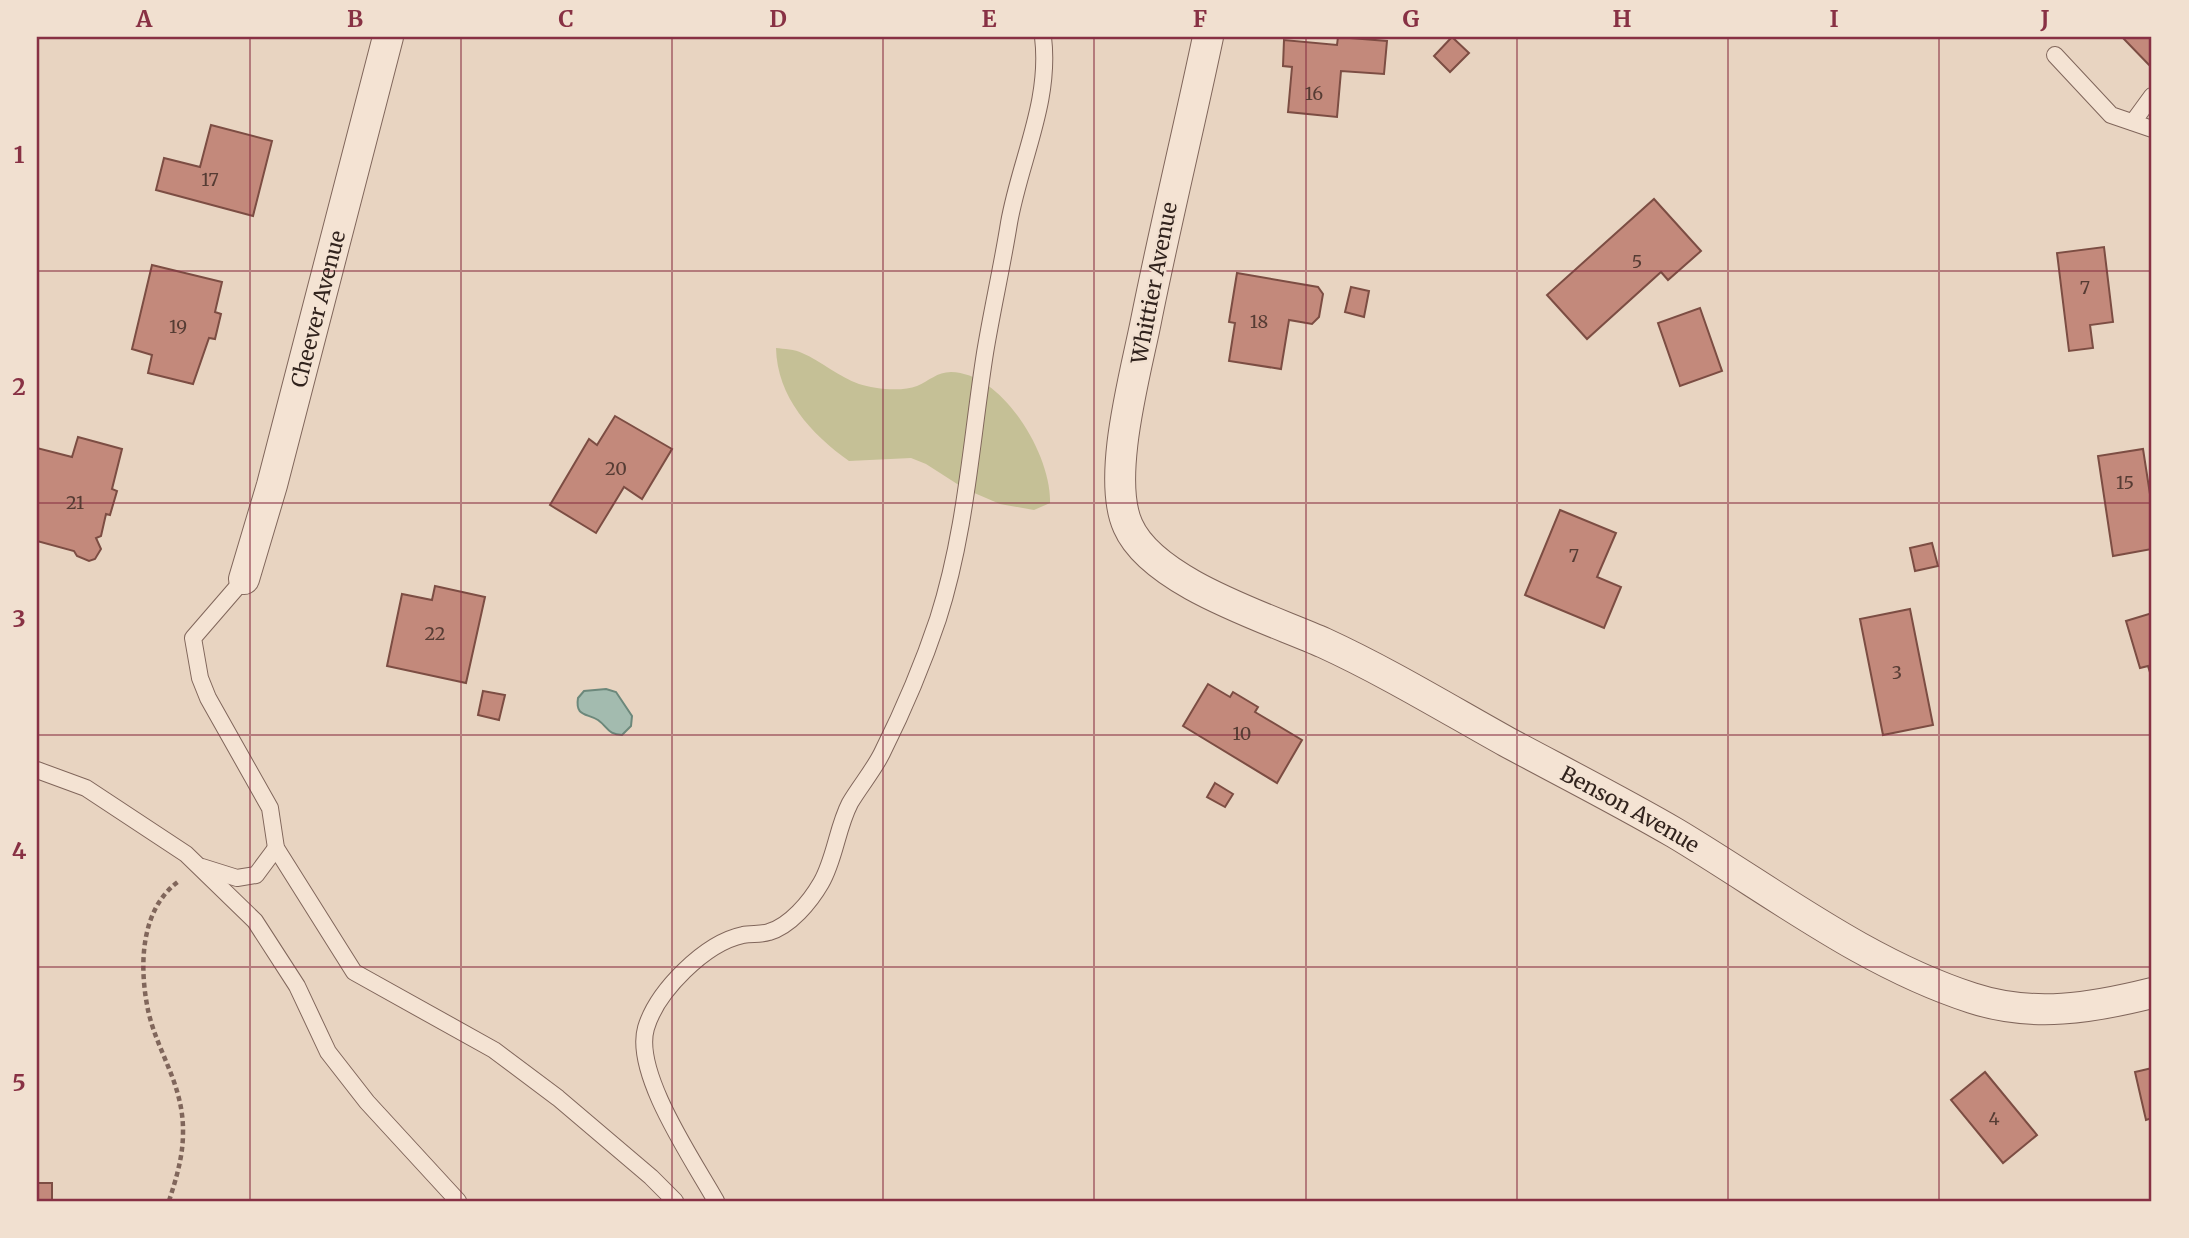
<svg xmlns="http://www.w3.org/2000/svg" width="2189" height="1238" viewBox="0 0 2189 1238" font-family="Merriweather,serif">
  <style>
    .green { fill: #c5c096 }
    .water { fill: #a3bbaf; stroke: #6c887b; stroke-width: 2 }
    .building { fill: #c3897b; stroke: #7c4d43; stroke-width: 2 }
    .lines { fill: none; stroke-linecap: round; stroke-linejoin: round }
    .service-casing { stroke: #80665b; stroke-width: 18 }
    .minor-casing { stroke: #80665b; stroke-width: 32 }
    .path { stroke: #80665b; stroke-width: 4.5; stroke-dasharray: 5 3.5; stroke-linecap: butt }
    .service { stroke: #f4e3d3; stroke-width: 16 }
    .minor { stroke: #f4e3d3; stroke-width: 30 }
    .grid { fill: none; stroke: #883144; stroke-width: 2; stroke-opacity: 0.55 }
    .labels { text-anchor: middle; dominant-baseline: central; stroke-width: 5; stroke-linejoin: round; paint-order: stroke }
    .number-label { font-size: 18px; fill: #563c34 }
    .street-label { font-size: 21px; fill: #31231d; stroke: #f1e0d0 }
    .neatline { fill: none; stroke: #883144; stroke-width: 2.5 }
    .grid-label { font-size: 23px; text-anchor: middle; font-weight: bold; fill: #883144 }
  </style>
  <rect width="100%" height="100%" fill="#e8d4c1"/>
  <!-- green -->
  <path class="green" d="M776 348C784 349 795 349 802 353 821 361 839 377 859 384 874 389 902 392 917 386 929 381 937 372 951 372 1004 373 1052 457 1050 503L1034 510 1000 504 965 489 926 464 911 458 849 461C811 434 777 397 776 348Z"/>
  <!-- water -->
  <path class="water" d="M606 689 616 692 632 716 631 726 622 735C608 735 608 727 598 720 587 713 575 717 578 698L584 691Z"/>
  <!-- building -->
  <g class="building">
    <path d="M1338 37 1387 41 1384 74 1341 71 1337 117 1288 112 1292 67 1283 66 1284 40 1337 45Z"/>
    <path d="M1452 37 1469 53 1450 72 1434 56Z"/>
    <path d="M2122 37H2152V68Z"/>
    <path d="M211 125 272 141 253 216 156 190 164 158 200 167Z"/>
    <path d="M1654 199 1701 251 1668 280 1661 272 1587 339 1547 295Z"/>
    <path d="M2104 247 2113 322 2090 325 2093 348 2069 351 2057 253Z"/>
    <path d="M152 265 222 282 215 312 221 314 215 339 209 338 193 384 148 373 152 355 132 349Z"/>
    <path d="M1237 273 1318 287 1323 294 1319 317 1312 324 1289 320 1281 369 1229 361 1235 323 1229 322Z"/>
    <path d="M1351 287 1369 291 1364 317 1345 312Z"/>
    <path d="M1700 308 1722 371 1680 386 1658 323Z"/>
    <path d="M615 416 672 449 642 499 624 487 596 533 550 505 589 439 597 445Z"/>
    <path d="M78 437 122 449 112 489 117 491 110 515 106 514 101 536 96 538 101 549 95 559 89 561 77 556 74 551 37 541V448L72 457Z"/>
    <path d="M2143 449 2152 507V549L2113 556 2098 456Z"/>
    <path d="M1560 510 1616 533 1597 577 1621 587 1604 628 1525 595Z"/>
    <path d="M1932 543 1938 566 1915 571 1910 548Z"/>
    <path d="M435 586 485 597 466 683 387 666 402 594 432 600Z"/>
    <path d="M1910 609 1933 725 1883 735 1860 619Z"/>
    <path d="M2152 613V679L2148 666 2140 668 2126 621Z"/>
    <path d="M1208 684 1230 697 1233 692 1258 707 1255 712 1302 740 1277 783 1183 726Z"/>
    <path d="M483 691 505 695 499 720 478 715Z"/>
    <path d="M1215 783 1233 794 1225 807 1207 797Z"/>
    <path d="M2152 1068V1118L2146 1120 2135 1072Z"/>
    <path d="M1985 1072 2037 1135 2003 1163 1951 1100Z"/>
    <rect x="37" y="1183" width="15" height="18"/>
  </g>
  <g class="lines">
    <defs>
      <g id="service">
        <path d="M2055 55 2111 115 2152 129"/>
        <path d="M2133 122 2152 96"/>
        <path d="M244 579 193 638 200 678 208 698 270 808 276 848 354 972 494 1050 558 1098 651 1177 675 1201"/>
        <path d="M37 770 86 788 186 854 255 921 297 986 328 1052 367 1102 458 1201"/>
        <path d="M202 867 237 878 256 875 276 848"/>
        <path d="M716 1201C693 1160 633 1073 646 1028 657 991 705 943 743 935 751 933 760 935 769 932 790 926 810 902 821 883 835 859 837 828 850 803 860 786 873 771 882 753 903 711 923 664 938 619 966 532 971 442 985 353 992 310 1002 267 1009 223 1020 160 1051 102 1043 37"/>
      </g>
      <g id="minor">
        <path id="s1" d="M1208 37C1188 132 1165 226 1146 321 1136 372 1106 478 1128 526 1153 583 1268 618 1324 643 1387 672 1446 708 1507 742 1563 772 1620 801 1675 833 1772 891 1864 963 1972 998 2033 1018 2092 1008 2152 993"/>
        <path id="s2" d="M244 579 272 485 388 37"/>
      </g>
    </defs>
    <!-- service casing -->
    <use href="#service" class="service-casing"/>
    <!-- minor casing -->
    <use href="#minor" class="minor-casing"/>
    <!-- path -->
    <path class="path" d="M169 1201C176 1179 183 1157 183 1133 184 1085 157 1052 148 1010 139 966 140 909 179 881"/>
    <!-- service -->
    <use href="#service" class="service"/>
    <!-- minor -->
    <use href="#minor" class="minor"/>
  </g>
  <!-- grid -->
  <path class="grid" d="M250 37V1201M461 37V1201M672 37V1201M883 37V1201M1094 37V1201M1306 37V1201M1517 37V1201M1728 37V1201M1939 37V1201M37 271H2152M37 503H2152M37 735H2152M37 967H2152"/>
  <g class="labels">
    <!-- number labels -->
    <g class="number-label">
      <text x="1314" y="93">16</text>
      <text x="210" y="179">17</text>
      <text x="1637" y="261">5</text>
      <text x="2085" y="287">7</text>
      <text x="1259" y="321">18</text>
      <text x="178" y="326">19</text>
      <text x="616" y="468">20</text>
      <text x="2125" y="482">15</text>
      <text x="75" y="502">21</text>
      <text x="1574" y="555">7</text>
      <text x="435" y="633">22</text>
      <text x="1897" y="672">3</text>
      <text x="1242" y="733">10</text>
      <text x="1994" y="1118">4</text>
    </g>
    <!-- street labels -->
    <g class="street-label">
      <text transform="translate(1154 283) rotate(-79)">Whittier Avenue</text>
      <text stroke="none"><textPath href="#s2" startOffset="280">Cheever Avenue</textPath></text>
      <text stroke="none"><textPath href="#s1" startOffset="1080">Benson Avenue</textPath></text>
    </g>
  </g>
  <!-- border -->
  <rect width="2189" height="1238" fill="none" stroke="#f1e0d0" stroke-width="77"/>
  <rect x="38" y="38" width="2112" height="1162" class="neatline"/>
  <g class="grid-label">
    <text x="144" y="27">A</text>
    <text x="355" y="27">B</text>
    <text x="566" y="27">C</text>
    <text x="778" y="27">D</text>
    <text x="989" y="27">E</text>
    <text x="1200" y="27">F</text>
    <text x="1411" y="27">G</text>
    <text x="1622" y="27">H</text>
    <text x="1834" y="27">I</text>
    <text x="2045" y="27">J</text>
    <text x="19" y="163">1</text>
    <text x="19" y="395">2</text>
    <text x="19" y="627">3</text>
    <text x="19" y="859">4</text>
    <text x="19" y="1091">5</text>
  </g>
</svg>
